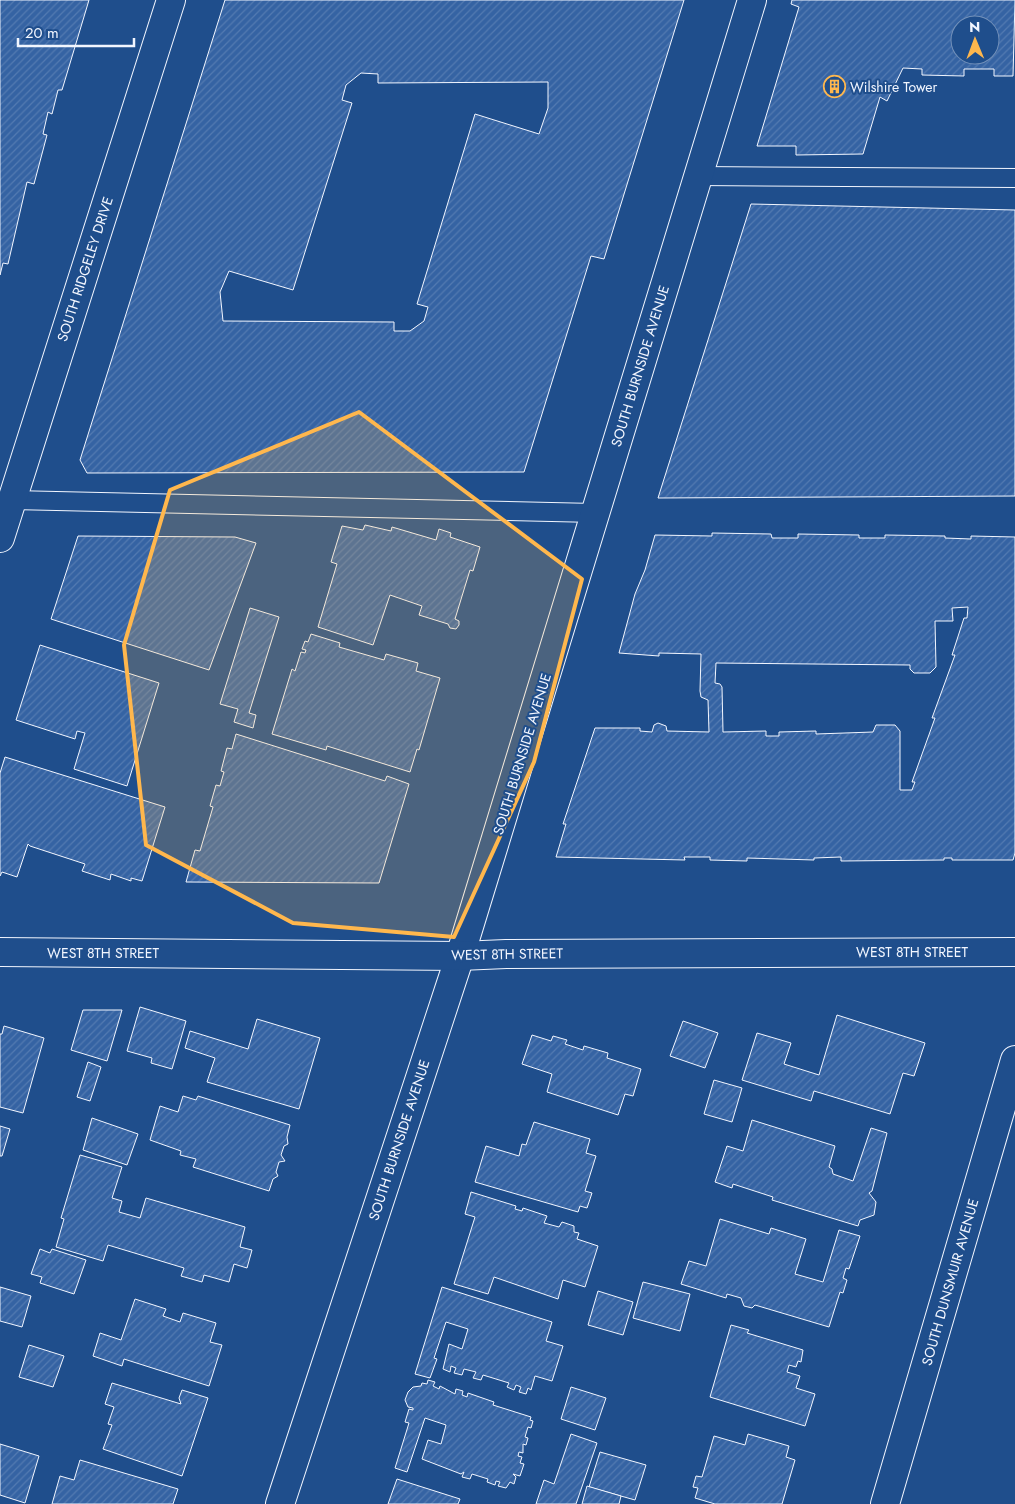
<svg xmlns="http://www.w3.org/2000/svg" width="1015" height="1504" viewBox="0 0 1015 1504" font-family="Jost,sans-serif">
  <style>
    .building { fill: url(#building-hatch); stroke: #f2f6ff; fill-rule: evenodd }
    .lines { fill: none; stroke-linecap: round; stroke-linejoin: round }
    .lane-casing { stroke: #f2f6ff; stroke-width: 20 }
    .street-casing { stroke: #f2f6ff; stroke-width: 30 }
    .secondary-casing { stroke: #f2f6ff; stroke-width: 30 }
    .lane { stroke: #1f4e8c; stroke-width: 18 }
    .street { stroke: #1f4e8c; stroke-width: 28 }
    .secondary { stroke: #1f4e8c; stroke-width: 28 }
    .marked { fill: #ffb74d; fill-opacity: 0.2; stroke: #ffb74d; stroke-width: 4; stroke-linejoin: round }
    .labels { text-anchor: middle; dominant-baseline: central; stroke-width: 4; stroke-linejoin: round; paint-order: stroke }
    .poi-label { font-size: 14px; fill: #f2f6ff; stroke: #1f4e8c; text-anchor: start }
    .street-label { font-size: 14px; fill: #f2f6ff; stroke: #1f4e8c }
  </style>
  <defs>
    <pattern id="building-hatch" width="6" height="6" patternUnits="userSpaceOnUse" patternTransform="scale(1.25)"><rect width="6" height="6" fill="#3563a3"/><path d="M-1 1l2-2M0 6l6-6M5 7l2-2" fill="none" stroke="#537ab1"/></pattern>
  </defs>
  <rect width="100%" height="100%" fill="#1f4e8c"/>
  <!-- building -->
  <g class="building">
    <path d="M0 0H89L62 90H58L52 114 48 112 43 134 47 135 34 184 27 182 8 264 3 263 0 275Z"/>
    <path d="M225 0H684L604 259 591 256 524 472 87 473 80 460ZM361 73 378 74V83L548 82V108L539 134 475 114 417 304 428 307 424 321 410 331H394V322L223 321 220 292 229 271 293 290 352 103 342 100 346 85Z"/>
    <path d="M792 0H1015L1013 76H994V69H964V76L922 75V69L903 68 887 101 880 97 863 154 796 155V146H757L799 7 791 4ZM960 25H990V55H960Z"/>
    <path d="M751 204 1015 210V496L658 498Z"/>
    <path d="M365 525 391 531 392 527 436 540 439 529 451 533 450 537 480 547 473 571 470 570 455 619 459 621V625L456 629 450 628 448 624 419 615 422 606 390 595 373 645 318 627 337 564 331 562 342 526 363 530Z"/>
    <path d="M712 533 771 534 772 538H798V534L859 535V538H885V535L945 536V538L971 539V536L1015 537V853L1013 860H952V858H944V860L841 861V857L814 858V860L747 858V861L710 860V857H684L685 860 556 857 566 824H563L595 728H640V731L652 732 654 725 658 723 666 726 667 731 709 732 708 700 701 697 700 691 701 654 659 653V656L619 653 635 594 645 570 655 535 712 536ZM968 607 967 618H964L952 655H955L932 718H935L912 782H915L912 790H900V731L895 725H876L873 732 816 734V731L779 732V736H766V731L723 732 722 687 720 684 715 683 716 663 910 665V669L914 673H930L936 667 935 621H953L952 608Z"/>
    <path d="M78 536 235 537 256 543 209 670 51 619Z"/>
    <path d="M250 608 279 617 249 713 256 715 253 728 234 722 238 709 220 704Z"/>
    <path d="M311 634 340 643 339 647 384 660 386 654 418 663 416 671 440 678 419 750 417 749 410 772 327 746 326 750 272 734 292 669 295 671 301 652 305 653 306 650 302 649 305 641 308 642Z"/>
    <path d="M40 645 159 683 127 786 74 769 85 733 77 731 75 739 16 720Z"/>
    <path d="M236 734 385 781 387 776 409 784 379 883 186 882 195 850 200 851 213 807 210 806 216 785 220 786 224 772 221 771 227 748 232 749Z"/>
    <path d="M5 757 165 807 142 881 131 878V881L111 874 110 880 82 871 85 864 30 846 28 844 17 877 2 872 0 876V773Z"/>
    <path d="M140 1007 186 1021 172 1069 151 1063 152 1058 127 1051Z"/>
    <path d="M83 1010H122L107 1061 71 1050Z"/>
    <path d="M837 1015 925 1043 914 1076 903 1073 890 1114 814 1091 811 1101 742 1080 757 1033 791 1043 784 1064 819 1075Z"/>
    <path d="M257 1019 320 1038 299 1109 207 1082 215 1058 185 1048 190 1031 248 1049Z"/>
    <path d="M683 1021 718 1033 705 1068 670 1056Z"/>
    <path d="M4 1026 44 1038 23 1113 0 1107V1034H2Z"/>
    <path d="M532 1035 551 1041 553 1036 567 1040 565 1044 583 1050 584 1046 608 1053 607 1058 641 1069 633 1096 625 1094 618 1115 547 1092 552 1074 522 1064Z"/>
    <path d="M88 1062 101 1067 90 1101 77 1097Z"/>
    <path d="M714 1080 742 1088 732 1122 704 1114Z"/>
    <path d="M183 1096 196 1100 198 1096 290 1125 287 1137 288 1144 284 1146 281 1155 285 1161 279 1162 276 1172 278 1176 273 1179 269 1191 193 1167 196 1159 180 1155 181 1151 150 1140 160 1106 178 1112Z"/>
    <path d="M92 1118 138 1134 127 1165 83 1150Z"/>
    <path d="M752 1120 835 1146 829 1167 832 1169 833 1174 853 1181 871 1128 887 1133 872 1191 869 1193 876 1202 874 1215 860 1220 858 1226 772 1200 773 1197 733 1184 732 1188 715 1182 727 1146 743 1151Z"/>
    <path d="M534 1122 590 1139 586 1153 596 1156 585 1191 592 1193 587 1208 580 1206 578 1212 475 1182 486 1146 519 1156 522 1144 526 1145Z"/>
    <path d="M0 1126 10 1129 2 1156H0Z"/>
    <path d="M80 1155 122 1167 112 1198 122 1201 119 1212 140 1218 146 1198 245 1227 240 1247 252 1250 247 1268 234 1264 229 1282 204 1275 202 1282 181 1276 184 1268 108 1245 103 1261 56 1247 64 1219 61 1218Z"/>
    <path d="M471 1192 516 1206 515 1209 522 1211 523 1208 547 1216 544 1223 559 1227 562 1222 574 1226V1232L579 1233 577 1239 598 1246 585 1287 563 1280 558 1299 494 1277 488 1294 454 1284 475 1217 465 1214Z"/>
    <path d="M720 1219 769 1234 771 1228 806 1239 795 1274 823 1282 839 1230 860 1236 849 1269 846 1268 843 1278 847 1280 843 1293 840 1292 829 1327 755 1305 752 1308 744 1306 741 1298 727 1294 726 1298 681 1284 689 1261 706 1266Z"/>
    <path d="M40 1249 50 1253 52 1249 86 1260 74 1294 40 1283 42 1277 31 1274Z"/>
    <path d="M643 1282 690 1294 680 1331 633 1318Z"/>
    <path d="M0 1287 31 1296 22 1327 0 1321Z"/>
    <path d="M442 1287 552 1322 546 1341 563 1346 552 1381 535 1376 531 1390 528 1388 526 1394 519 1392 521 1387 516 1385 514 1390 507 1387 509 1383 483 1375 481 1380 473 1378 476 1372 464 1369 462 1375 454 1373 456 1368 451 1366 450 1372 443 1369 449 1344 462 1349 468 1329 446 1322 434 1358 437 1359 430 1378 415 1374Z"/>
    <path d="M598 1291 633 1302 623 1335 588 1325Z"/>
    <path d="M135 1299 166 1309 163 1316 180 1322 183 1313 216 1323 210 1342 222 1345 209 1386 124 1359 122 1366 93 1356 100 1333 121 1340Z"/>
    <path d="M731 1325 749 1330 747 1333 803 1350 801 1362 798 1361 796 1367 789 1365 787 1372 800 1376 796 1388 815 1394 805 1426 710 1397Z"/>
    <path d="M29 1345 64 1356 53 1387 19 1377Z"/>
    <path d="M428 1380 435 1382 433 1386 439 1389 440 1386 455 1394 456 1389 463 1391 462 1395 467 1397 468 1393 494 1402 493 1405 531 1417 530 1420 533 1421 531 1428 528 1427 525 1437 528 1438 526 1445 523 1444V1453L519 1452 518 1456 522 1457 520 1463 524 1464 520 1476 513 1474 516 1477 514 1484 510 1482 506 1488 498 1486 500 1482 496 1481 495 1485 487 1482 488 1479 472 1474 470 1479 462 1477 464 1472 461 1474 422 1459 428 1440 441 1444 446 1425 425 1418 407 1472 395 1468 409 1423 405 1422 409 1409 413 1410V1408L408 1407 405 1400 408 1392 413 1387 421 1386 422 1383 427 1384Z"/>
    <path d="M112 1383 181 1404 179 1398 182 1390 208 1398 182 1476 103 1449 112 1425 108 1424 114 1407 105 1404Z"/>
    <path d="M571 1387 606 1398 595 1430 561 1419Z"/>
    <path d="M571 1434 597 1443 576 1504H536L544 1480 554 1484Z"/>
    <path d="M748 1434 789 1446 786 1457 795 1460 782 1504H715L695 1498 698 1488 693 1487 696 1476 702 1477 714 1436 745 1445Z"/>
    <path d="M0 1444 39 1456 25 1503 0 1495Z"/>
    <path d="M600 1452 646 1465 635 1500 589 1487Z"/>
    <path d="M80 1460 178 1489 173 1504H52L60 1476 74 1480Z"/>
    <path d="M397 1479 460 1499 458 1504H388Z"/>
    <path d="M587 1486 621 1496 619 1504H582Z"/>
  </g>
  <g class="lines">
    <defs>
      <g id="lane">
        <path d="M698 176 1015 178"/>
        <path d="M12 500 595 513"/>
      </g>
      <g id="street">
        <path d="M0 538 171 0"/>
        <path d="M280 1504 460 956 752 0"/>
        <path d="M885 1504 1015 1060"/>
      </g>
      <path id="secondary" d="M0 952 460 956 506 954 1015 952"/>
    </defs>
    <!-- lane casing -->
    <use href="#lane" class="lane-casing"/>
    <!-- street casing -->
    <use href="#street" class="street-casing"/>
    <!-- secondary casing -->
    <use href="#secondary" class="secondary-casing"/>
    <!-- lane -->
    <use href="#lane" class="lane"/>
    <!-- street -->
    <use href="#street" class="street"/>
    <!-- secondary -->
    <use href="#secondary" class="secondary"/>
  </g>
  <!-- marked area -->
  <path class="marked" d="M359 412 582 579 534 762 454 937 293 923 146 845 124 645 170 490Z"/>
  <!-- icons -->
  <defs>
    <symbol id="building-ring" viewBox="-11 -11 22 22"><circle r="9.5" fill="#1f4e8c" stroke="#ffb74d" stroke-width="1.5"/><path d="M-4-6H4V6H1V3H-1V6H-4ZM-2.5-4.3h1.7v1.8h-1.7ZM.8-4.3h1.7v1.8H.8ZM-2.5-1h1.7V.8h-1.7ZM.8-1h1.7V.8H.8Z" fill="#ffb74d"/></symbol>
  </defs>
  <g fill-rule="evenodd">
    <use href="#building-ring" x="822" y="74" width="25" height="25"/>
  </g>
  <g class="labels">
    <!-- poi labels -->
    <g class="poi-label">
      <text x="850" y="87">Wilshire Tower</text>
    </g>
    <!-- street labels -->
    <g class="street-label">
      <text transform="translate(85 269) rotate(-72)">SOUTH RIDGELEY DRIVE</text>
      <text transform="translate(640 366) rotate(-73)">SOUTH BURNSIDE AVENUE</text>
      <text transform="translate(522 754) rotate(-73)">SOUTH BURNSIDE AVENUE</text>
      <text x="912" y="952">WEST 8TH STREET</text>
      <text x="103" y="953">WEST 8TH STREET</text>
      <text transform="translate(507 954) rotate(-1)">WEST 8TH STREET</text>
      <text transform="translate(399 1140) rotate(-72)">SOUTH BURNSIDE AVENUE</text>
      <text transform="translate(950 1282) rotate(-74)">SOUTH DUNSMUIR AVENUE</text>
    </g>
  </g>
  <!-- north arrow -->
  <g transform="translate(975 40) rotate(359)"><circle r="24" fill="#1f4e8c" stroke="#7391ba"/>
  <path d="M0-4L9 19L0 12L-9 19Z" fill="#ffb74d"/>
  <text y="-8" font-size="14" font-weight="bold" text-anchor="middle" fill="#f2f6ff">N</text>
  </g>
  <!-- scale -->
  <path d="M18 38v8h116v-8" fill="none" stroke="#f2f6ff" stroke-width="2.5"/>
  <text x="25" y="38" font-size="15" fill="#f2f6ff" stroke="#1f4e8c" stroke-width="4" paint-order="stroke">20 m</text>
</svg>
